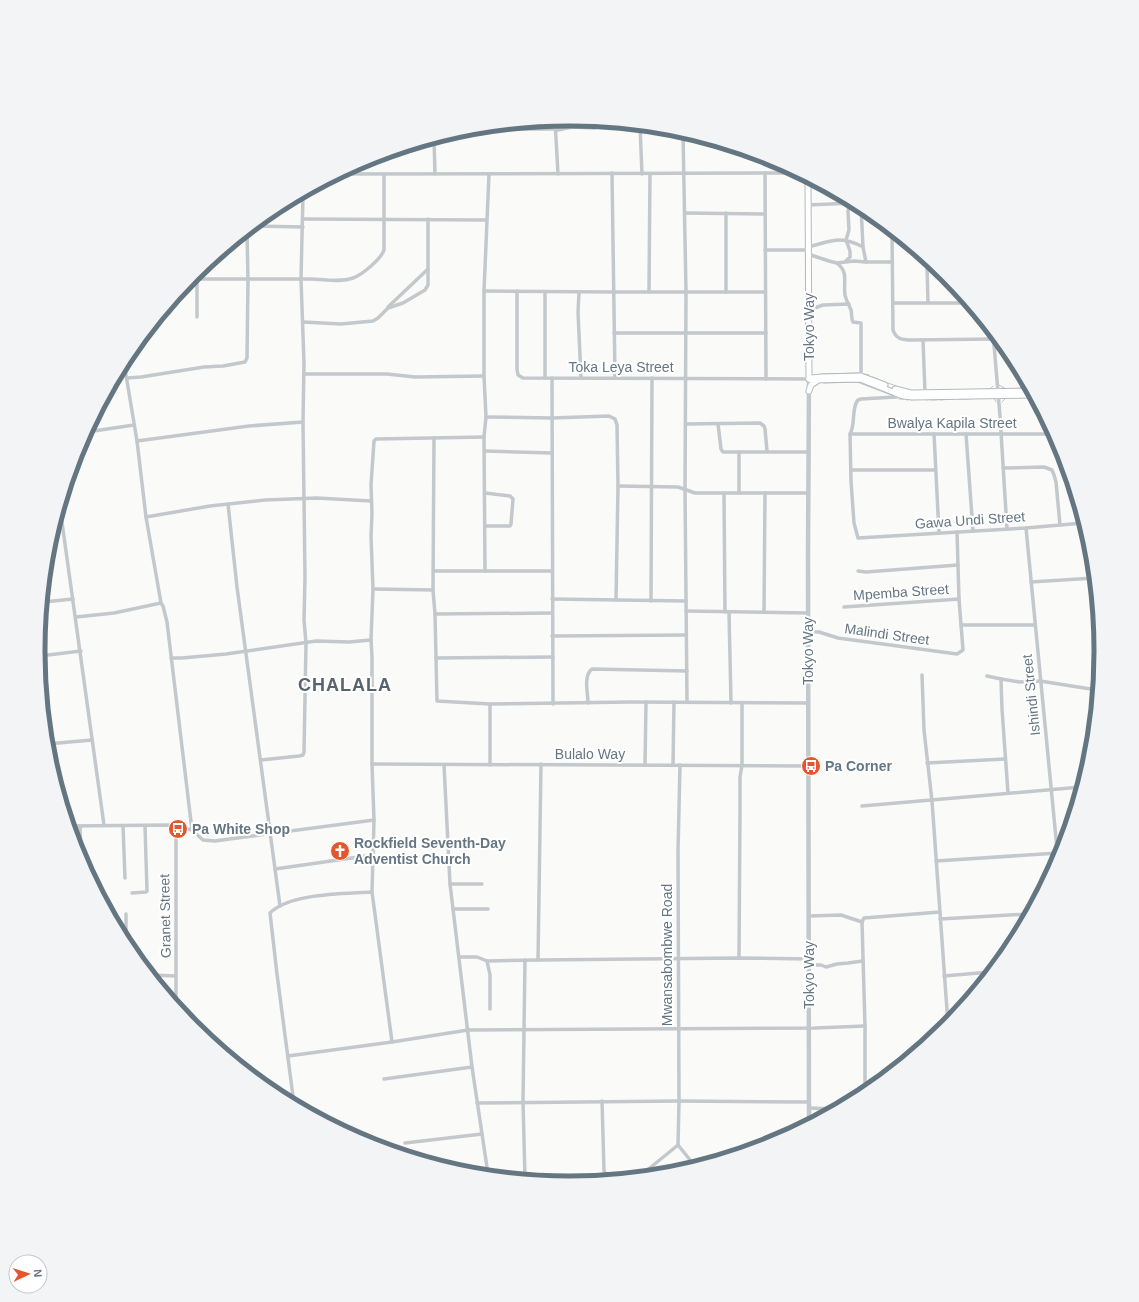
<svg xmlns="http://www.w3.org/2000/svg" width="1139" height="1302" viewBox="0 0 1139 1302" font-family="Arial,sans-serif">
  <style>
    .lines { fill: none; stroke-linecap: round; stroke-linejoin: round }
    .stream { stroke: #bbc7cb; stroke-width: 1 }
    .secondary-casing { stroke: #b3babf; stroke-width: 7 }
    .minor { stroke: #c3c8cc; stroke-width: 3.5 }
    .tertiary { stroke: #c3c8cc; stroke-width: 4.5 }
    .secondary { stroke: #fff; stroke-width: 5 }
    .labels { text-anchor: middle; dominant-baseline: central; stroke-width: 4; stroke-linejoin: round; paint-order: stroke }
    .street-label { font-size: 14px; fill: #657683; stroke: #fff }
    .poi-label { font-size: 14px; font-weight: bold; fill: #657683; stroke: #fff; text-anchor: start }
    .district-label { font-size: 18px; font-weight: bold; letter-spacing: 1px; fill: #57646e; stroke: #fff }
    .rim { fill: none; stroke: #657683; stroke-width: 5 }
  </style>
  <rect width="100%" height="100%" fill="#fafaf8"/>
  <g class="lines">
    <!-- stream -->
    <g class="stream">
      <path d="M821 374 859 373"/>
      <path d="M864 374 869 375"/>
      <path d="M873 377 884 382"/>
      <path d="M824 383 857 382 894 396"/>
      <path d="M888 383 899 387"/>
      <path d="M999 385 1006 389"/>
      <path d="M1025 388H1029"/>
      <path d="M985 389H990L993 386"/>
      <path d="M1009 389 1021 388"/>
      <path d="M994 398 996 402"/>
      <path d="M899 399H904"/>
      <path d="M922 399 928 400"/>
      <path d="M959 399H969"/>
      <path d="M907 400H908"/>
      <path d="M911 400 918 399"/>
      <path d="M931 400H937"/>
      <path d="M940 400 953 399"/>
      <path d="M1002 402 1006 398"/>
    </g>
    <defs>
      <g id="secondary">
        <path d="M808 179 809 379"/>
        <path d="M811 378 822 377 861 376 885 385"/>
        <path d="M809 379 812 380 860 379 903 396 913 397 1032 395"/>
        <path d="M895 389 911 393 1030 391"/>
        <path d="M809 391 811 385 817 381"/>
      </g>
    </defs>
    <!-- secondary casing -->
    <use href="#secondary" class="secondary-casing"/>
    <!-- minor -->
    <g class="minor">
      <path d="M555 121 558 174"/>
      <path d="M640 126 642 174"/>
      <path d="M478 129 480 131 512 129H555L558 130 572 127 595 128 597 122"/>
      <path d="M683 133 686 292 685 490 687 702"/>
      <path d="M434 139 435 174"/>
      <path d="M612 173 615 378"/>
      <path d="M765 173 766 379"/>
      <path d="M340 174 798 173"/>
      <path d="M808 205 853 203"/>
      <path d="M861 207 863 247 866 262"/>
      <path d="M685 213 765 214"/>
      <path d="M726 213V292"/>
      <path d="M303 219 486 220"/>
      <path d="M253 226 303 227"/>
      <path d="M892 231 893 330C896 339 902 340 912 340L994 339"/>
      <path d="M808 247C832 241 840 235 863 247"/>
      <path d="M765 250H808"/>
      <path d="M808 254 829 261 837 263 854 261 866 262H892"/>
      <path d="M926 260 927 266"/>
      <path d="M846 261 850 257V251L846 240 849 230 848 211 850 203"/>
      <path d="M837 263C849 273 843 281 845 295 846 300 849 305 851 310 852 314 851 318 853 322L861 323V376"/>
      <path d="M191 279C230 279 270 279 310 279 324 279 340 283 353 278 362 275 381 259 384 250V174"/>
      <path d="M197 279V317"/>
      <path d="M484 291 613 292H765"/>
      <path d="M517 291V369L518 375 523 378 809 379"/>
      <path d="M579 292 578 312 581 378"/>
      <path d="M649 292 650 174"/>
      <path d="M893 303H968"/>
      <path d="M928 303 927 266H935"/>
      <path d="M388 307 428 269"/>
      <path d="M809 310 823 305 849 304"/>
      <path d="M303 322 341 324 373 321 378 318 388 308 403 303 425 290 428 285V219"/>
      <path d="M614 333H766"/>
      <path d="M993 333 1000 416 1007 529"/>
      <path d="M923 340 925 393"/>
      <path d="M124 363 137 441 146 517 161 603 163 606 167 622 192 830"/>
      <path d="M304 374H387L415 377 484 376"/>
      <path d="M1021 374 1023 391"/>
      <path d="M127 378 141 377 204 367 223 366 245 362 247 358 248 280 247 231"/>
      <path d="M545 378V292"/>
      <path d="M552 378 553 704"/>
      <path d="M902 396 896 397 861 399 858 400C851 408 856 423 850 434L851 481 854 523 858 538 1026 528 1083 523"/>
      <path d="M486 417 552 418 609 416 615 419 617 425 618 486 616 600"/>
      <path d="M686 424 760 423 764 426 765 429 767 451"/>
      <path d="M718 424 721 449 723 452H809"/>
      <path d="M87 432 134 425"/>
      <path d="M850 434H1053"/>
      <path d="M934 434 939 533"/>
      <path d="M966 434 973 531"/>
      <path d="M434 438 433 590 435 614 437 701 490 704 631 702 808 703"/>
      <path d="M137 441 249 426 303 422 304 363 301 279 303 194"/>
      <path d="M485 451 552 453"/>
      <path d="M1003 468 1044 467 1052 470 1054 475 1056 482 1060 525"/>
      <path d="M852 470H935"/>
      <path d="M618 486 678 487 695 493H808"/>
      <path d="M485 493 510 496 513 499 511 524 510 526H485"/>
      <path d="M739 493V452"/>
      <path d="M724 494 725 612"/>
      <path d="M228 504 237 587 280 906"/>
      <path d="M60 508 104 825"/>
      <path d="M146 517 210 506 265 500 317 498 371 501"/>
      <path d="M1026 528 1058 859"/>
      <path d="M434 571H552"/>
      <path d="M485 571 484 437 486 417 484 376V291L489 174"/>
      <path d="M858 571 866 572 958 565"/>
      <path d="M1031 582 1094 578"/>
      <path d="M373 589 433 590"/>
      <path d="M552 599 686 601"/>
      <path d="M651 601 652 378"/>
      <path d="M43 602 73 599"/>
      <path d="M844 607 959 599"/>
      <path d="M686 611 808 613"/>
      <path d="M729 612 731 703"/>
      <path d="M764 612 765 493"/>
      <path d="M435 614 552 613"/>
      <path d="M76 617 114 613 161 603"/>
      <path d="M961 625H1035"/>
      <path d="M808 632H819L838 638 957 654 963 650 959 599 957 532"/>
      <path d="M552 636 686 635"/>
      <path d="M48 655 81 651"/>
      <path d="M171 658H182L226 654 316 641 349 642 371 640"/>
      <path d="M436 658 553 657"/>
      <path d="M922 675 924 730 932 801 948 1024"/>
      <path d="M987 676 1001 679 1002 709 1008 793"/>
      <path d="M1001 679 1020 682 1040 681 1097 690"/>
      <path d="M588 703C588 693 583 676 592 669L687 671"/>
      <path d="M47 744 92 740"/>
      <path d="M261 760 299 756 303 755 304 752 306 643 304 620 305 577 303 422"/>
      <path d="M927 763 1005 759"/>
      <path d="M372 764 808 766"/>
      <path d="M541 764 538 960 739 958 809 959"/>
      <path d="M444 765 450 884 472 1067 488 1174"/>
      <path d="M490 765V704"/>
      <path d="M645 765 646 702"/>
      <path d="M673 765 674 702"/>
      <path d="M862 806 1081 787"/>
      <path d="M374 820 372 892 392 1042"/>
      <path d="M70 826 168 825 192 830 203 840 215 841 374 820 372 764V657L371 640 373 589 371 536 372 514 371 485 374 441 376 439 484 437"/>
      <path d="M80 826 81 858"/>
      <path d="M123 826 125 878"/>
      <path d="M936 861 1058 853"/>
      <path d="M275 869 373 855"/>
      <path d="M450 884H482"/>
      <path d="M132 893 146 892 147 891 145 826"/>
      <path d="M453 909H488"/>
      <path d="M809 916 841 915 862 922"/>
      <path d="M940 919 1029 914"/>
      <path d="M862 922 865 1026V1093"/>
      <path d="M862 922 864 918 940 912"/>
      <path d="M126 943V914"/>
      <path d="M459 957H477L487 961 538 960"/>
      <path d="M739 958 740 812V777L742 765V703"/>
      <path d="M487 961 490 975V1009"/>
      <path d="M809 965H821L826 967 837 964 848 963 863 961"/>
      <path d="M152 975 176 976"/>
      <path d="M944 976 990 972"/>
      <path d="M176 1005V826"/>
      <path d="M288 1056 392 1042 468 1030 815 1028 865 1026"/>
      <path d="M384 1079 472 1067"/>
      <path d="M602 1101 604 1171 609 1179"/>
      <path d="M477 1103 679 1101 809 1102"/>
      <path d="M294 1104 277 974 270 913C290 893 344 894 372 892"/>
      <path d="M809 1108 835 1109"/>
      <path d="M405 1143 482 1134"/>
      <path d="M678 1145 679 1101 678 851 680 765"/>
      <path d="M678 1145 695 1166"/>
      <path d="M640 1176 678 1145"/>
      <path d="M525 1178 523 1102 525 960"/>
    </g>
    <!-- tertiary -->
    <path class="tertiary" d="M809 379 808 554 809 1123"/>
    <!-- secondary -->
    <use href="#secondary" class="secondary"/>
  </g>
  <!-- icons -->
  <defs>
    <symbol id="bus-disc" viewBox="-11 -11 22 22"><circle r="9.5" fill="#e4572e" stroke="#fff"/><path d="M-5-6H5V4H4V6H2V4H-2V6H-4V4H-5ZM-3.5-4V0h7V-4ZM-3.5 1.2v1.5H-2V1.2ZM2 1.2v1.5H3.5V1.2Z" fill="#fff"/></symbol>
    <symbol id="church-disc" viewBox="-11 -11 22 22"><circle r="9.5" fill="#e4572e" stroke="#fff"/><path d="M-1.2-6h2.4v3.5h3.3v2.4h-3.3V6h-2.4V-.1h-3.3v-2.4h3.3Z" fill="#fff"/></symbol>
  </defs>
  <g fill-rule="evenodd">
    <use href="#bus-disc" x="800" y="755" width="22" height="22"/>
    <use href="#bus-disc" x="167" y="818" width="22" height="22"/>
    <use href="#church-disc" x="329" y="840" width="22" height="22"/>
  </g>
  <g class="labels">
    <!-- street labels -->
    <g class="street-label">
      <text transform="translate(809 327) rotate(-90)">Tokyo Way</text>
      <text x="621" y="367">Toka Leya Street</text>
      <text x="952" y="423">Bwalya Kapila Street</text>
      <text transform="translate(970 520) rotate(-4)">Gawa Undi Street</text>
      <text transform="translate(901 592) rotate(-4)">Mpemba Street</text>
      <text transform="translate(887 634) rotate(8)">Malindi Street</text>
      <text transform="translate(808 651) rotate(-90)">Tokyo Way</text>
      <text transform="translate(1031 695) rotate(-96)">Ishindi Street</text>
      <text x="590" y="754">Bulalo Way</text>
      <text transform="translate(165 916) rotate(-91)">Granet Street</text>
      <text transform="translate(667 955) rotate(-90)">Mwansabombwe Road</text>
      <text transform="translate(809 975) rotate(-90)">Tokyo Way</text>
    </g>
    <!-- poi labels -->
    <g class="poi-label">
      <text x="825" y="766">Pa Corner</text>
      <text x="192" y="829">Pa White Shop</text>
      <text x="354" y="843">Rockfield Seventh-Day<tspan x="354" dy="16">Adventist Church</tspan></text>
    </g>
    <!-- district labels -->
    <g class="district-label">
      <text x="345" y="685">CHALALA</text>
    </g>
  </g>
  <!-- crop -->
  <path d="M0 0H1139V1302H0ZM569 126H570A524 524 0 0 1 1094 650V652A524 524 0 0 1 570 1176H569A524 524 0 0 1 45 652V650A524 524 0 0 1 569 126Z" fill="#f3f4f5" fill-rule="evenodd"/>
  <path class="rim" d="M569 126H570A524 524 0 0 1 1094 650V652A524 524 0 0 1 570 1176H569A524 524 0 0 1 45 652V650A524 524 0 0 1 569 126Z"/>
  <!-- north arrow -->
  <g transform="translate(28 1274) rotate(86)"><circle r="19" fill="#ffffff" stroke="#c1c8cd"/>
  <path d="M0-3L7 15L0 10L-7 15Z" fill="#e4572e"/>
  <text y="-6" font-size="11" font-weight="bold" text-anchor="middle" fill="#657683">N</text>
  </g>
</svg>
